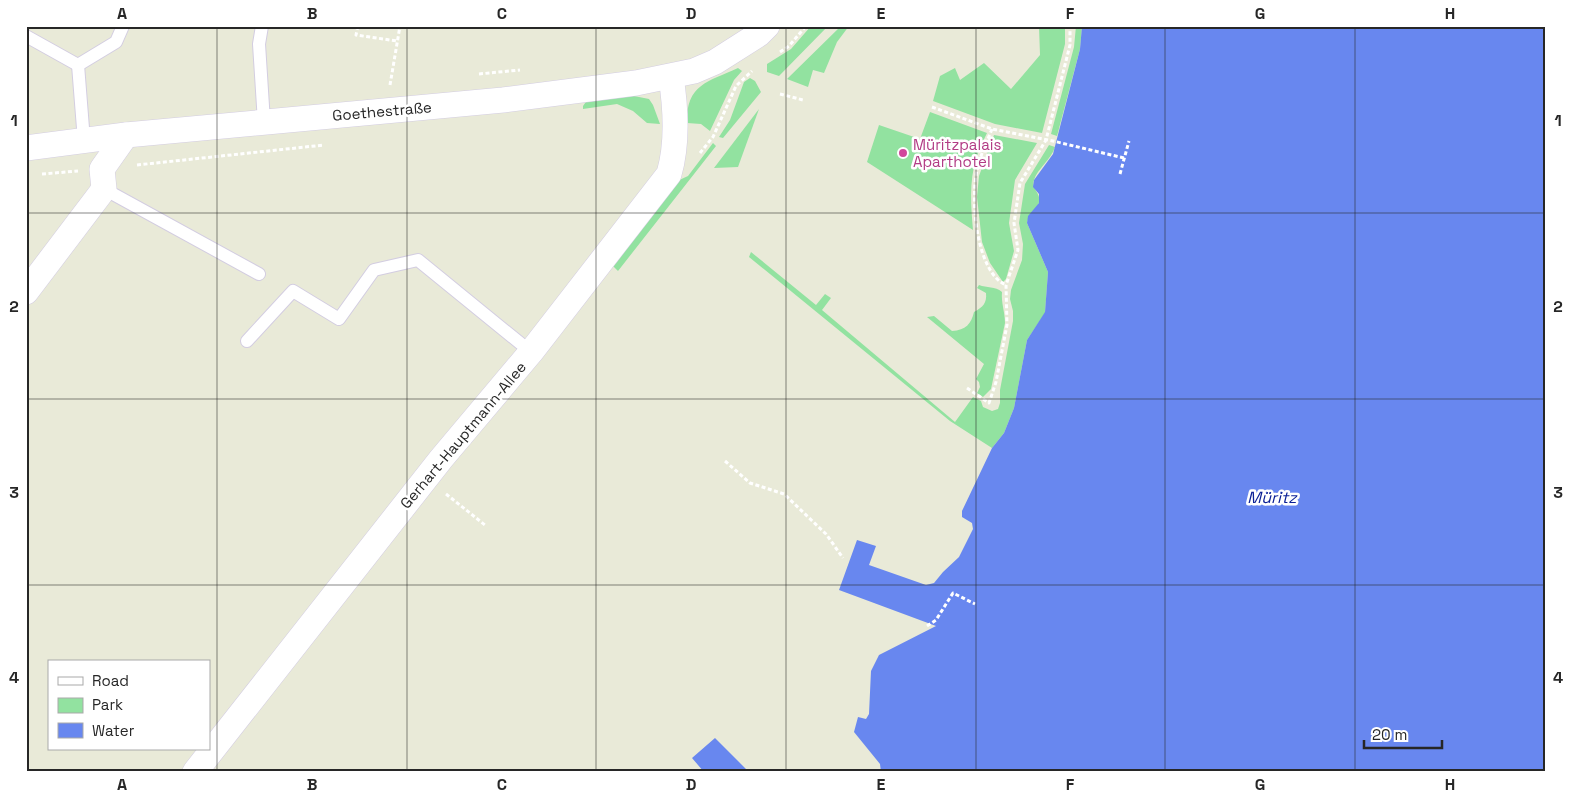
<svg xmlns="http://www.w3.org/2000/svg" width="1572" height="798" viewBox="0 0 1572 798" font-family="'Space Grotesk',sans-serif">
  <style>
    .green { fill: #92e2a0 }
    .water { fill: #6887ef }
    .lines { fill: none; stroke-linecap: round; stroke-linejoin: round }
    .lane-casing { stroke: #d3cde1; stroke-width: 14 }
    .street-casing { stroke: #d3cde1; stroke-width: 26 }
    .path { stroke: #fff; stroke-width: 3; stroke-dasharray: 4 2.5; stroke-linecap: butt }
    .lane { stroke: #fff; stroke-width: 12 }
    .street { stroke: #fff; stroke-width: 25 }
    .grid { fill: none; stroke: #272727; stroke-width: 1; stroke-opacity: 0.55 }
    .hotel-dot { fill: #d1479c; stroke: #fff; stroke-width: 2 }
    .labels { text-anchor: middle; dominant-baseline: central; stroke-width: 5; stroke-linejoin: round; paint-order: stroke }
    .street-label { font-size: 15px; fill: #272727; stroke: #fff }
    .hotel-label { font-size: 15px; fill: #b23c85; stroke: #fff; text-anchor: start }
    .water-label { font-size: 16px; font-style: italic; fill: #0b2096; stroke: #fff }
    .neatline { fill: none; stroke: #272727; stroke-width: 2 }
    .grid-label { font-size: 16px; text-anchor: middle; font-weight: bold; fill: #272727 }
  </style>
  <rect width="100%" height="100%" fill="#e9ead8"/>
  <!-- green -->
  <g class="green">
    <path d="M811 26H828L779 76 767 72V64L791 49Z"/>
    <path d="M841 26H849L837 42 824 73 813 70 808 87 787 79Z"/>
    <path d="M1039 26H1065V44L1042 133 995 124 933 101 940 76 955 68 960 80 984 63 1011 89 1040 55Z"/>
    <path d="M1076 26H1082L1080 49 1057 136 1051 134 1074 47Z"/>
    <path d="M738 68 742 71 734 80 710 131 701 124 687 123C686 84 708 82 738 68Z"/>
    <path d="M750 78 755 81 761 92 723 138 719 137 730 120 744 82Z"/>
    <path d="M629 95 649 99 653 105 660 124 647 123 633 111 617 104 583 109V106L588 99Z"/>
    <path d="M759 109 738 167 714 168Z"/>
    <path d="M930 112 987 133C983 141 979 150 976 159 969 182 971 206 973 230L867 162 879 125 920 139Z"/>
    <path d="M994 135 1037 143 1015 180 1009 223 1014 251 1006 279 1003 282 990 263 982 242 977 197 979 176Z"/>
    <path d="M713 143 716 146 618 271 613 266 675 182 688 176Z"/>
    <path d="M1049 145 1055 147C1051 160 1037 169 1034 180 1031 189 1042 194 1039 203 1036 211 1029 213 1027 223L1048 272 1045 313 1027 340 1014 408 1004 433 992 448 950 421 749 257 751 252 816 305 825 294 831 298 822 310 955 422 973 397 981 401 983 407 992 411 998 409 1000 403V390L1013 321V311L1010 299 1011 290 1022 260 1023 244 1019 223 1025 184Z"/>
    <path d="M979 285C987 288 995 286 1002 292 1001 303 1005 312 1005 323L991 389 983 397 977 393 980 387 979 382 976 379 984 364 927 317 934 316 952 331C966 330 971 324 974 312 983 307 987 303 986 293L977 288Z"/>
  </g>
  <!-- water -->
  <g class="water">
    <path d="M1082 26H1546V772H881L880 764 854 732 858 717 866 719 869 714 871 671 879 655 936 626 839 590 857 540 876 546 869 565 926 585 934 583 943 572 959 557 973 529 972 523 962 517V511L992 448 1004 433 1014 408 1027 340 1045 312 1048 272 1027 223 1028 216 1039 203V194L1033 187 1034 180 1053 154 1080 49Z"/>
    <path d="M715 738 746 769 761 772H704L692 758Z"/>
  </g>
  <g class="lines">
    <defs>
      <g id="lane">
        <path d="M262 26 259 44 264 122"/>
        <path d="M26 36 78 65 116 42 123 26"/>
        <path d="M78 65 84 141"/>
        <path d="M104 189 259 274"/>
        <path d="M247 341 293 291 339 319 374 270 418 260 531 352"/>
      </g>
      <g id="street">
        <path d="M26 148 126 135 503 100 636 83 694 71 715 62 759 34 767 26"/>
        <path d="M26 292 104 189 102 169 126 135"/>
        <path d="M195 772 441 459 531 352 669 174C678 143 676 109 671 77"/>
      </g>
    </defs>
    <!-- lane casing -->
    <use href="#lane" class="lane-casing"/>
    <!-- street casing -->
    <use href="#street" class="street-casing"/>
    <!-- path -->
    <g class="path">
      <path d="M358 26 356 35 397 41"/>
      <path d="M780 52 789 46 806 26"/>
      <path d="M479 74 520 70"/>
      <path d="M390 85 400 26"/>
      <path d="M780 94 803 100"/>
      <path d="M932 107 992 129 1053 141 1124 158"/>
      <path d="M992 129C986 144 978 160 976 176 971 204 977 273 1006 285"/>
      <path d="M700 153 713 137 736 86 752 71"/>
      <path d="M137 165 324 145"/>
      <path d="M42 174 78 171"/>
      <path d="M1120 174 1129 141"/>
      <path d="M967 388 989 403 996 382 1007 325 1006 285 1018 250 1014 223 1020 183 1046 140 1070 45V26"/>
      <path d="M725 461 750 483 784 494 826 534 843 558"/>
      <path d="M446 494 485 525"/>
      <path d="M927 626 936 620 953 593 975 604"/>
    </g>
    <!-- lane -->
    <use href="#lane" class="lane"/>
    <!-- street -->
    <use href="#street" class="street"/>
  </g>
  <!-- grid -->
  <path class="grid" d="M217 26V772M407 26V772M596 26V772M786 26V772M976 26V772M1165 26V772M1355 26V772M26 213H1546M26 399H1546M26 585H1546"/>
  <!-- markers -->
  <circle class="hotel-dot" cx="903" cy="153" r="5"/>
  <g class="labels">
    <!-- street labels -->
    <g class="street-label">
      <text transform="translate(382 111) rotate(-5)">Goethestraße</text>
      <text transform="translate(463 435) rotate(-50)">Gerhart-Hauptmann-Allee</text>
    </g>
    <!-- hotel labels -->
    <g class="hotel-label">
      <text x="913" y="144">Müritzpalais<tspan x="913" dy="17">Aparthotel</tspan></text>
    </g>
    <!-- water labels -->
    <g class="water-label">
      <text x="1272" y="497">Müritz</text>
    </g>
  </g>
  <!-- border -->
  <rect width="1572" height="798" fill="none" stroke="#ffffff" stroke-width="55"/>
  <!-- legend -->
  <rect x="48" y="660" width="162" height="90" fill="#ffffff" stroke="#a9a9a9"/>
  <rect x="58" y="677" width="25" height="8" fill="#ffffff" stroke="#a9a9a9"/>
  <text x="92" y="686" font-size="15" fill="#272727">Road</text>
  <rect x="58" y="698" width="25" height="15" fill="#92e2a0" stroke="#a9a9a9"/>
  <text x="92" y="710" font-size="15" fill="#272727">Park</text>
  <rect x="58" y="723" width="25" height="15" fill="#6887ef" stroke="#a9a9a9"/>
  <text x="92" y="736" font-size="15" fill="#272727">Water</text>
  <!-- scale -->
  <path d="M1364 740v8h78v-8" fill="none" stroke="#272727" stroke-width="2.5"/>
  <text x="1372" y="740" font-size="15" fill="#272727" stroke="#ffffff" stroke-width="4" paint-order="stroke">20 m</text>
  <rect x="28" y="28" width="1516" height="742" class="neatline"/>
  <g class="grid-label">
    <text x="122" y="19">A</text>
    <text x="312" y="19">B</text>
    <text x="502" y="19">C</text>
    <text x="691" y="19">D</text>
    <text x="881" y="19">E</text>
    <text x="1070" y="19">F</text>
    <text x="1260" y="19">G</text>
    <text x="1450" y="19">H</text>
    <text x="14" y="126">1</text>
    <text x="1558" y="126">1</text>
    <text x="14" y="312">2</text>
    <text x="1558" y="312">2</text>
    <text x="14" y="498">3</text>
    <text x="1558" y="498">3</text>
    <text x="14" y="683">4</text>
    <text x="1558" y="683">4</text>
    <text x="122" y="790">A</text>
    <text x="312" y="790">B</text>
    <text x="502" y="790">C</text>
    <text x="691" y="790">D</text>
    <text x="881" y="790">E</text>
    <text x="1070" y="790">F</text>
    <text x="1260" y="790">G</text>
    <text x="1450" y="790">H</text>
  </g>
</svg>
